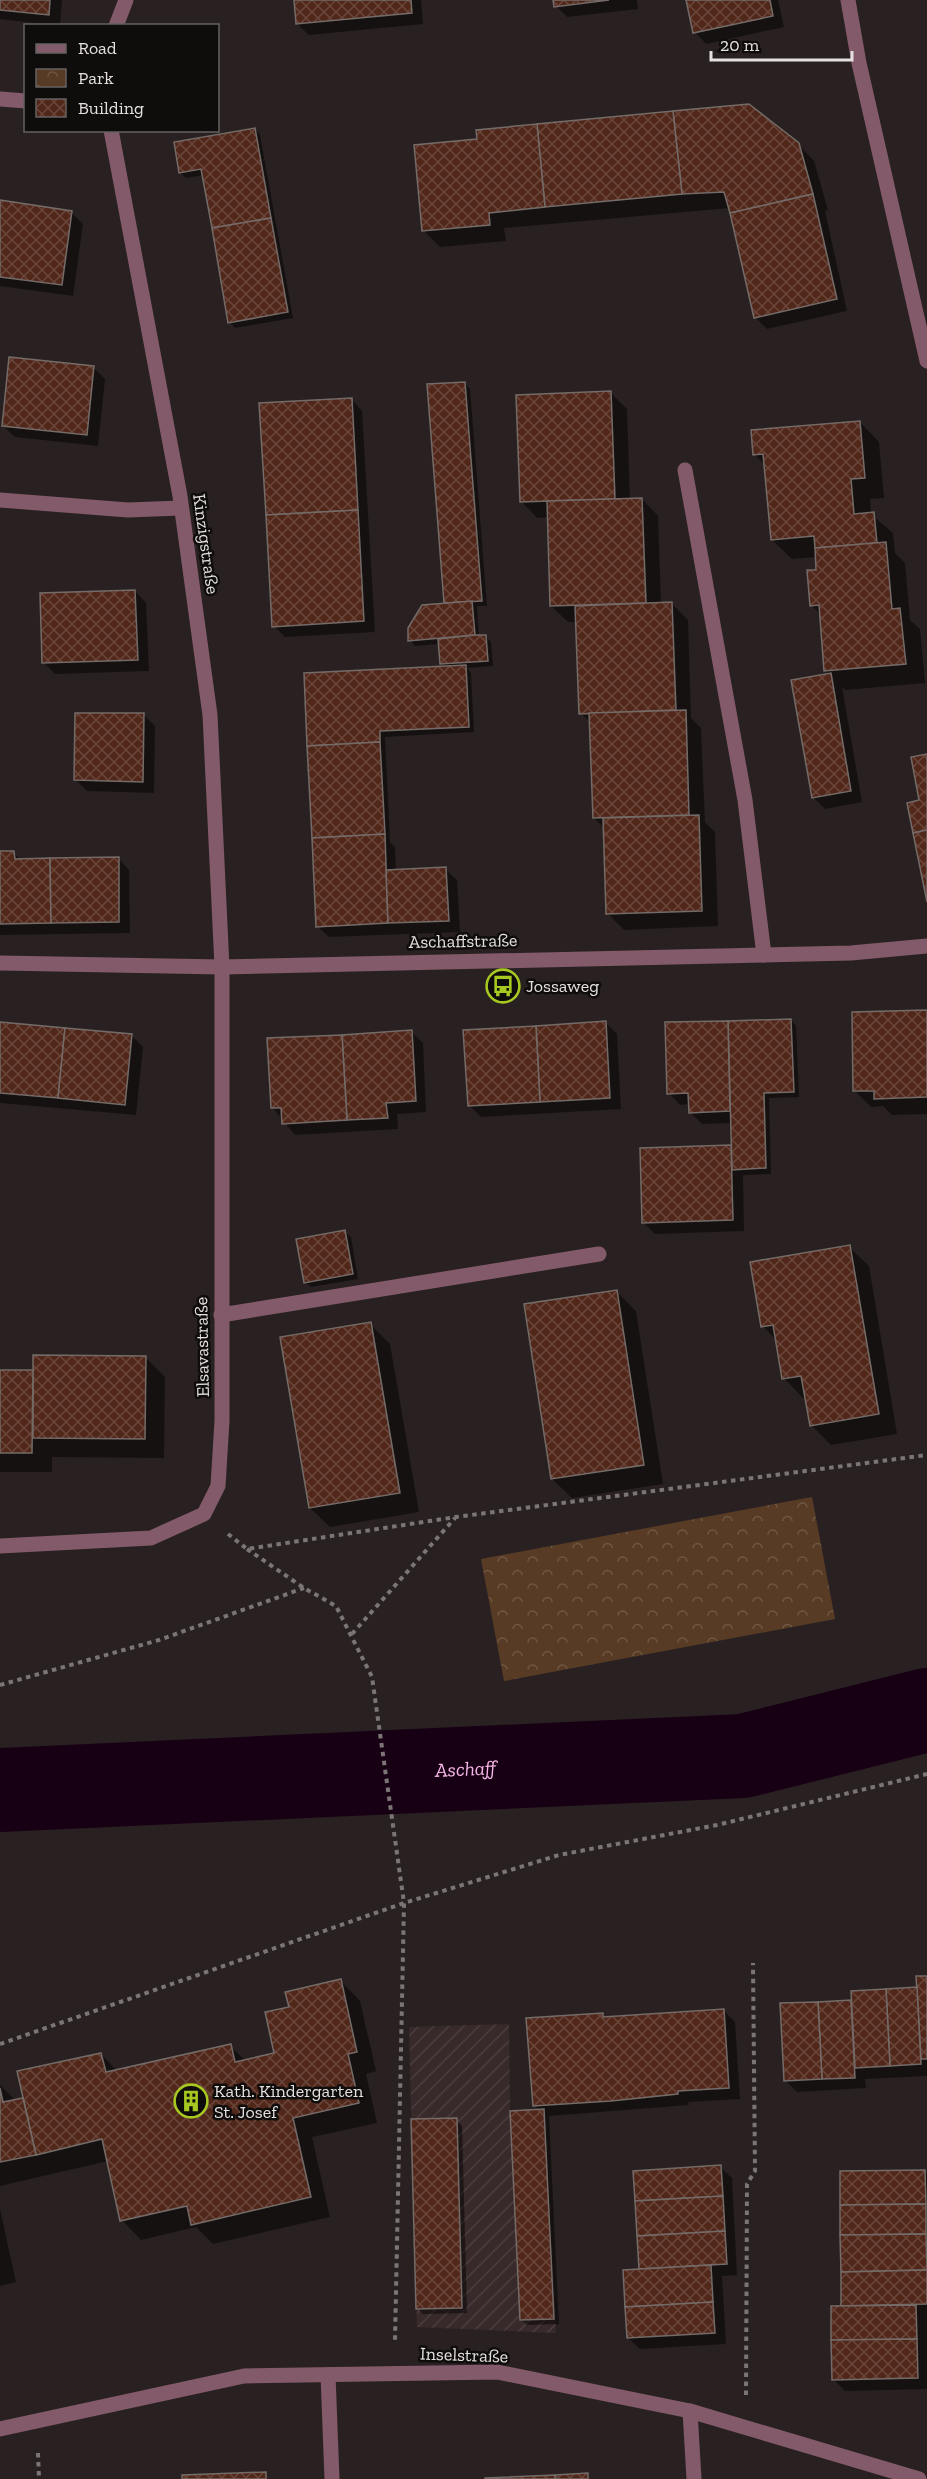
<svg xmlns="http://www.w3.org/2000/svg" width="927" height="2479" viewBox="0 0 927 2479" font-family="'Zilla Slab',serif">
  <style>
    .industrial { fill: url(#industrial-furrows) }
    .park { fill: url(#park-crowns) }
    .shadow { fill: #0007 }
    .lines { fill: none; stroke-linecap: round; stroke-linejoin: round }
    .river { stroke: #180014; stroke-width: 84 }
    .building { fill: url(#building-cross-hatch); stroke: #746b68; stroke-width: 1.5 }
    .path { stroke: #7c7575; stroke-width: 4; stroke-dasharray: 4.5 4.5; stroke-linecap: butt }
    .service { stroke: #835a69; stroke-width: 15 }
    .minor { stroke: #835a69; stroke-width: 15 }
    .tertiary { stroke: #835a69; stroke-width: 15 }
    .labels { text-anchor: middle; dominant-baseline: central; stroke-width: 5; stroke-linejoin: round; paint-order: stroke }
    .street-label { font-size: 18px; fill: #e6e0e0; stroke: #0f0c0c }
    .poi-label { font-size: 18px; fill: #e6e0e0; stroke: #0f0c0c; text-anchor: start }
    .water-label { font-size: 20px; font-style: italic; fill: #f6b6e7; stroke: #0f0c0c }
  </style>
  <defs>
    <pattern id="industrial-furrows" width="10" height="10" patternUnits="userSpaceOnUse" patternTransform="scale(1.5)"><rect width="10" height="10" fill="#38292a"/><path d="M-1 1l2-2M0 10L10 0M9 11l2-2" fill="none" stroke="#4b3e3e"/></pattern>
    <pattern id="park-crowns" width="20" height="18" patternUnits="userSpaceOnUse" patternTransform="scale(1.5)"><rect width="20" height="18" fill="#583b25"/><path d="M2 6a3 3 0 1 1 6 0M12 15a3 3 0 1 1 6 0" fill="none" stroke="#705744"/></pattern>
    <pattern id="building-cross-hatch" width="8" height="8" patternUnits="userSpaceOnUse" patternTransform="scale(1.5)"><rect width="8" height="8" fill="#51271a"/><path d="M0 0l8 8M0 8l8-8" fill="none" stroke="#6a463b"/></pattern>
  </defs>
  <rect width="100%" height="100%" fill="#292121"/>
  <!-- industrial -->
  <path class="industrial" d="M509 2024 510 2110 544 2109 556 2333 417 2327 409 2027Z"/>
  <!-- park -->
  <path class="park" d="M812 1497 835 1619 504 1681 481 1559Z"/>
  <!-- shadow -->
  <g class="shadow">
    <path d="M0 0H62L60 26 0 19Z"/>
    <path d="M295 0H421L423 24 309 35 297 24Z"/>
    <path d="M555 0H637L638 9 567 17 556 6Z"/>
    <path d="M688 0H778L784 27 706 44 695 32Z"/>
    <path d="M255 129 260 135 293 318 235 328 230 322 204 175 186 178 180 172Z"/>
    <path d="M798 144 814 161 828 210 825 211 847 311 767 329 755 317 730 208 504 228 506 241 440 247 424 231 415 146Z"/>
    <path d="M0 202 71 212 83 224 73 296 0 286Z"/>
    <path d="M94 368 105 379 98 446 15 437 3 426Z"/>
    <path d="M465 383 470 389 487 606H477L479 637 485 636 491 642 493 666 467 668 471 673 474 732 385 737 390 842 395 847 396 871 445 869 457 880 460 932 329 937 317 926 306 675 446 668 441 664 440 644 415 646 410 640 446 605 429 386Z"/>
    <path d="M610 392 627 409 630 500 642 499 658 516 661 604H672L688 620 691 718 701 728 705 822 715 832 718 926 624 930 608 914 604 828 594 818 591 724 581 713 577 622H568L551 606 549 517 537 518 521 501Z"/>
    <path d="M351 399 362 411 375 632 285 637 274 626Z"/>
    <path d="M860 422 879 442 884 498 870 499 871 514 893 533 895 553 905 563 910 620 920 629 925 683 845 690 842 687 862 802 825 809 813 797 829 674 826 671 821 615 812 606 818 571 817 557 792 559 772 540 766 466 755 455Z"/>
    <path d="M135 591 146 603 149 671 55 674 44 663Z"/>
    <path d="M144 715 155 726 154 793 87 791 76 780Z"/>
    <path d="M0 853H14L21 861 118 858 129 870 130 933 0 935Z"/>
    <path d="M927 1011V1114L892 1115 883 1106 871 1107 855 1091Z"/>
    <path d="M791 1020 796 1026 799 1097 769 1098 771 1174 743 1175 744 1231 655 1234 643 1222 731 1147 733 1149 732 1123 702 1124 690 1112V1104L680 1105 669 1093 666 1024Z"/>
    <path d="M0 1023 131 1035 143 1047 136 1115 0 1103Z"/>
    <path d="M606 1023 617 1034 621 1109 481 1117 469 1105Z"/>
    <path d="M411 1032 423 1043 426 1112 397 1114 398 1129 295 1135 273 1108Z"/>
    <path d="M345 1232 351 1237 358 1279 311 1287 305 1282Z"/>
    <path d="M849 1247 869 1266 897 1434 831 1445 811 1425 806 1397 803 1398 784 1378 777 1341 763 1326Z"/>
    <path d="M617 1292 636 1311 663 1484 572 1498 552 1479Z"/>
    <path d="M370 1324 390 1344 419 1512 330 1527 310 1508Z"/>
    <path d="M145 1357 165 1377 164 1458 52 1457V1472H0V1371H35Z"/>
    <path d="M927 1977V2076L865 2079 866 2088 797 2092 786 2081 782 2005 853 2001 918 1989Z"/>
    <path d="M341 1981 360 2001 376 2071 366 2074 377 2123 312 2137 330 2217 213 2244 196 2227 141 2240 122 2220 108 2161 0 2186V2085L16 2101 25 2099 101 2054 117 2071 230 2046 246 2061 276 2054 290 2008Z"/>
    <path d="M724 2011 735 2022 740 2099 688 2102 689 2105 549 2116 559 2324 527 2325 521 2319 540 2111 534 2105 602 2014 607 2019Z"/>
    <path d="M456 2120 462 2126 467 2313 423 2314 417 2308Z"/>
    <path d="M720 2167 732 2178 737 2275 722 2276 726 2344 640 2349 628 2338 640 2270 635 2172Z"/>
    <path d="M925 2171 927 2174V2389L845 2391 833 2379 843 2307Z"/>
    <path d="M0 2209 16 2282 0 2286Z"/>
  </g>
  <g class="lines">
    <!-- river -->
    <path class="river" id="s1" d="M0 1790 743 1756 927 1710"/>
  </g>
  <!-- building -->
  <g class="building">
    <path d="M0 0H50L49 15 0 10Z"/>
    <path d="M294 0H411L412 13 296 24Z"/>
    <path d="M553 0H609L554 7Z"/>
    <path d="M686 0H770L773 16 693 33Z"/>
    <path d="M749 104 799 143 813 194 730 213 724 192 682 194 673 111Z"/>
    <path d="M673 111 682 194 545 207 537 124Z"/>
    <path d="M537 124 545 207 489 213 490 225 422 231 414 145 477 139 476 130Z"/>
    <path d="M255 128 271 218 212 228 201 169 179 173 174 142Z"/>
    <path d="M813 194 837 299 754 318 730 213Z"/>
    <path d="M0 200 72 211 62 285 0 277Z"/>
    <path d="M271 218 288 312 228 323 212 228Z"/>
    <path d="M9 357 94 366 87 435 2 426Z"/>
    <path d="M465 382 482 601 444 603 427 384Z"/>
    <path d="M611 391 615 499 520 502 516 395Z"/>
    <path d="M352 398 358 510 266 515 259 403Z"/>
    <path d="M860 421 865 478 851 479 854 514 874 512 877 543 815 548 814 536 771 540 763 454 753 455 751 430Z"/>
    <path d="M642 498 646 603 550 606 547 501Z"/>
    <path d="M358 510 364 621 272 627 266 515Z"/>
    <path d="M886 542 892 609 900 608 906 664 824 671 819 605 810 606 807 570H816L815 548Z"/>
    <path d="M135 590 138 660 42 663 40 593Z"/>
    <path d="M472 601 475 635 408 641V628L422 605Z"/>
    <path d="M672 602 676 710 579 714 575 606Z"/>
    <path d="M475 635H486L488 661 440 664 438 639Z"/>
    <path d="M466 665 469 727 380 731V742L307 746 304 673Z"/>
    <path d="M831 673 851 791 812 798 791 680Z"/>
    <path d="M686 710 689 815 593 818 589 713Z"/>
    <path d="M75 713H144L143 782 74 780Z"/>
    <path d="M380 742 385 834 312 838 307 746Z"/>
    <path d="M927 754V830L913 833 907 803 919 800 911 757Z"/>
    <path d="M699 815 702 911 606 914 603 818Z"/>
    <path d="M927 830V902L913 833Z"/>
    <path d="M385 834 388 923 316 927 312 838Z"/>
    <path d="M0 851H14L15 859 50 858 51 923 0 924Z"/>
    <path d="M119 857V922L51 923 50 858Z"/>
    <path d="M446 867 449 921 388 923 386 870Z"/>
    <path d="M927 1010V1097L874 1099V1091H853L852 1012Z"/>
    <path d="M791 1019 794 1092 764 1093 766 1168 732 1170 728 1021Z"/>
    <path d="M606 1021 610 1098 540 1102 536 1026Z"/>
    <path d="M728 1021 730 1111 689 1113 688 1093 667 1094 665 1022Z"/>
    <path d="M0 1022 65 1028 58 1098 0 1093Z"/>
    <path d="M536 1026 540 1102 468 1106 463 1030Z"/>
    <path d="M65 1028 132 1034 125 1105 58 1098Z"/>
    <path d="M412 1030 416 1101 386 1103 388 1118 347 1120 342 1035Z"/>
    <path d="M342 1035 347 1120 282 1124 281 1108H271L267 1038Z"/>
    <path d="M731 1145 733 1220 642 1223 640 1148Z"/>
    <path d="M345 1230 353 1274 304 1283 296 1239Z"/>
    <path d="M850 1245 879 1414 810 1426 801 1376 782 1379 773 1325 761 1327 750 1262Z"/>
    <path d="M617 1290 644 1465 551 1479 524 1304Z"/>
    <path d="M371 1322 400 1493 309 1508 280 1337Z"/>
    <path d="M33 1355 146 1356 145 1439 33 1438Z"/>
    <path d="M0 1370H33L32 1453H0Z"/>
    <path d="M916 1976H927V2059H921Z"/>
    <path d="M341 1979 357 2052 348 2054 359 2103 293 2118 311 2197 191 2225 187 2206 120 2221 102 2139 36 2155 17 2071 101 2053 106 2072 231 2044 235 2062 274 2053 265 2012 289 2007 285 1992Z"/>
    <path d="M917 1987 921 2064 890 2066 886 1989Z"/>
    <path d="M886 1989 890 2066 855 2068 851 1991Z"/>
    <path d="M851 2000 855 2078 822 2079 818 2002Z"/>
    <path d="M818 2002 822 2079 784 2081 780 2003Z"/>
    <path d="M724 2009 729 2088 678 2091V2094L611 2101 533 2106 526 2018 603 2013V2017Z"/>
    <path d="M0 2088 3 2102 23 2098 36 2155 0 2162Z"/>
    <path d="M544 2109 554 2319 520 2320 510 2111Z"/>
    <path d="M457 2118 462 2308 416 2309 411 2119Z"/>
    <path d="M721 2165 723 2196 635 2201 633 2171Z"/>
    <path d="M925 2170 926 2204 840 2205V2171Z"/>
    <path d="M723 2196 725 2231 637 2236 635 2201Z"/>
    <path d="M926 2204V2234L840 2235V2205Z"/>
    <path d="M725 2231 727 2264 639 2269 637 2236Z"/>
    <path d="M926 2234 927 2270 841 2272 840 2235Z"/>
    <path d="M711 2265 713 2302 625 2307 623 2270Z"/>
    <path d="M927 2270V2304L841 2306V2272Z"/>
    <path d="M713 2302 715 2333 627 2338 625 2307Z"/>
    <path d="M916 2305 917 2339 831 2340V2306Z"/>
    <path d="M917 2339 918 2378 832 2380 831 2340Z"/>
    <path d="M266 2472V2479H182V2475Z"/>
    <path d="M588 2473V2479H555V2475Z"/>
    <path d="M555 2475V2479H485V2478Z"/>
  </g>
  <g class="lines">
    <!-- path -->
    <g class="path">
      <path d="M228 1534 247 1549 456 1517 927 1455"/>
      <path d="M247 1549 304 1588 336 1606 372 1677 404 1903 395 2340"/>
      <path d="M352 1634 455 1518"/>
      <path d="M0 1685 159 1640 304 1588"/>
      <path d="M0 2044 404 1903 559 1855 717 1825 927 1774"/>
      <path d="M746 2395 747 2184 755 2171 753 1963"/>
      <path d="M38 2453 39 2479"/>
    </g>
    <!-- service -->
    <g class="service">
      <path d="M685 470 745 800 764 955"/>
      <path d="M0 500 128 510 181 508"/>
      <path d="M221 1315 599 1254"/>
      <path d="M328 2375 332 2479"/>
    </g>
    <!-- minor -->
    <g class="minor">
      <path d="M116 26 126 0"/>
      <path d="M0 99 26 101"/>
      <path d="M0 963 222 967 851 953 927 946"/>
      <path d="M0 1546 151 1538 204 1514 218 1486 222 1421V967L210 715 180 496 111 130"/>
      <path d="M690 2411 694 2479"/>
      <path d="M0 2429 244 2376 497 2372 690 2411 919 2479"/>
    </g>
    <!-- tertiary -->
    <path class="tertiary" d="M848 0 859 63 927 361"/>
  </g>
  <!-- icons -->
  <defs>
    <symbol id="bus-ring" viewBox="-11 -11 22 22"><circle r="9.5" fill="#0f0c0c" stroke="#a6c820" stroke-width="1.5"/><path d="M-5-6H5V4H4V6H2V4H-2V6H-4V4H-5ZM-3.5-4V0h7V-4ZM-3.5 1.2v1.5H-2V1.2ZM2 1.2v1.5H3.5V1.2Z" fill="#a6c820"/></symbol>
    <symbol id="building-ring" viewBox="-11 -11 22 22"><circle r="9.5" fill="#0f0c0c" stroke="#a6c820" stroke-width="1.5"/><path d="M-4-6H4V6H1V3H-1V6H-4ZM-2.5-4.3h1.7v1.8h-1.7ZM.8-4.3h1.7v1.8H.8ZM-2.5-1h1.7V.8h-1.7ZM.8-1h1.7V.8H.8Z" fill="#a6c820"/></symbol>
  </defs>
  <g fill-rule="evenodd">
    <use href="#bus-ring" x="484" y="967" width="38" height="38"/>
    <use href="#building-ring" x="172" y="2082" width="38" height="38"/>
  </g>
  <g class="labels">
    <!-- street labels -->
    <g class="street-label">
      <text transform="translate(206 544) rotate(82)">Kinzigstraße</text>
      <text transform="translate(463 941) rotate(-1)">Aschaffstraße</text>
      <text transform="translate(202 1347) rotate(-91)">Elsavastraße</text>
      <text transform="translate(464 2355) rotate(2)">Inselstraße</text>
    </g>
    <!-- poi labels -->
    <g class="poi-label">
      <text x="526" y="986">Jossaweg</text>
      <text x="214" y="2091">Kath. Kindergarten<tspan x="214" dy="21">St. Josef</tspan></text>
    </g>
    <!-- water labels -->
    <g class="water-label">
      <text stroke="none"><textPath href="#s1" startOffset="466">Aschaff</textPath></text>
    </g>
  </g>
  <!-- legend -->
  <rect x="24" y="24" width="195" height="108" fill="#0f0c0c" stroke="#656161" stroke-width="1.5"/>
  <rect x="36" y="44" width="30" height="9" fill="#835a69" stroke="#656161" stroke-width="1.5"/>
  <text x="78" y="54" font-size="18" fill="#e6e0e0">Road</text>
  <rect x="36" y="69" width="30" height="18" fill="url(#park-crowns)" stroke="#656161" stroke-width="1.5"/>
  <text x="78" y="84" font-size="18" fill="#e6e0e0">Park</text>
  <rect x="36" y="99" width="30" height="18" fill="url(#building-cross-hatch)" stroke="#656161" stroke-width="1.5"/>
  <text x="78" y="114" font-size="18" fill="#e6e0e0">Building</text>
  <!-- scale -->
  <path d="M711 51v9h141v-9" fill="none" stroke="#e6e0e0" stroke-width="3"/>
  <text x="720" y="51" font-size="18" fill="#e6e0e0" stroke="#0f0c0c" stroke-width="4.5" paint-order="stroke">20 m</text>
</svg>
